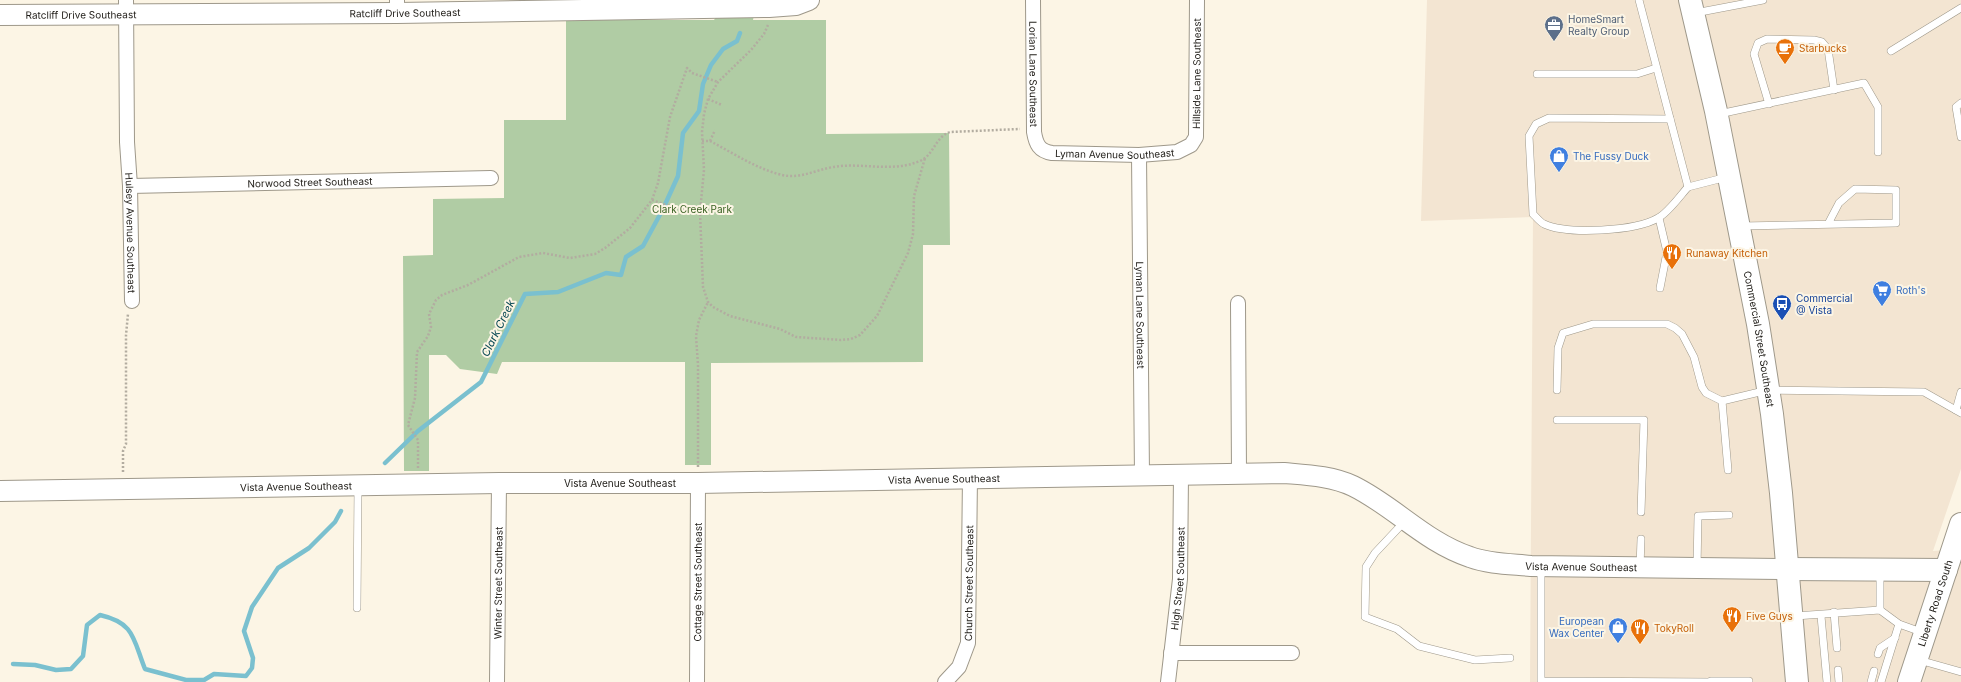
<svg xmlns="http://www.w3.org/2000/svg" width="1961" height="682" viewBox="0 0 1961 682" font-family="Inter,sans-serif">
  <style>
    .commercial { fill: #f3e5d2 }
    .green { fill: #b0cca4 }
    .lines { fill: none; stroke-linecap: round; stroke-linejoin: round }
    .stream { stroke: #7ac0cf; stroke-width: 4.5 }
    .lane-casing { stroke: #9e988a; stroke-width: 8 }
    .street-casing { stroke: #9e988a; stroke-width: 16 }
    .secondary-casing { stroke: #9e988a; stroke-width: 22 }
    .primary-casing { stroke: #9e988a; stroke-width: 24 }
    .path { stroke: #b2aca0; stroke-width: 2.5; stroke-dasharray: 2 2; stroke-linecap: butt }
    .lane { stroke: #fff; stroke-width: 7 }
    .street { stroke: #fff; stroke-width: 14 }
    .secondary { stroke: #fff; stroke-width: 20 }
    .primary { stroke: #fff; stroke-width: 22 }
    .labels { text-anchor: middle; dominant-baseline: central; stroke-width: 4; stroke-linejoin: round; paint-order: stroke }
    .street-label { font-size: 10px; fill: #1f1c17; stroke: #fcf5e5 }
    .service-label { font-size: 10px; fill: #4e5e75; stroke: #fcf5e5; text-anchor: start }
    .food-label { font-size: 10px; fill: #c56008; stroke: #fcf5e5; text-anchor: start }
    .shop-label { font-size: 10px; fill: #366cbe; stroke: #fcf5e5; text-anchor: start }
    .park-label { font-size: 10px; fill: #396121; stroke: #fcf5e5 }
    .transit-label { font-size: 10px; fill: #164399; stroke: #fcf5e5; text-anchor: start }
    .water-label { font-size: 11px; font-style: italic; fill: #0a4a55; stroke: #fcf5e5 }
  </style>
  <rect width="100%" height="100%" fill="#fcf5e5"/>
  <!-- commercial -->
  <path class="commercial" d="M1427 0H1961V469L1933 551 1961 549V682H1530L1533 217 1421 221Z"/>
  <!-- green -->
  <path class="green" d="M718 14 754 15 753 20H826V134L949 133 950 245H923V362L711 363V465H685V362H502L497 374 460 369 446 355H429V471H404L403 256 433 255V199L504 198V120H566V20H714Z"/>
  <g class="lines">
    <!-- stream -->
    <g class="stream">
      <path d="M385 463 418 431 481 382 525 294 558 292 606 273 621 275 626 257 643 246 663 209 678 176 683 133 699 111 703 84 711 65 723 49 737 41 740 33"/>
      <path d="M13 664 35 665 56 670 71 669 83 656 87 625 100 615C135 623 133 639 145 669L186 680H204L214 674 246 676 252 668 253 658 244 631 252 607 278 568 309 548 335 522 341 511"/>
    </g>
    <defs>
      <g id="lane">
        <path d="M1639 0 1688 187 1727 177"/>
        <path d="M1695 13 1763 0"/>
        <path d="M1891 51 1961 8"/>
        <path d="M1537 74H1637L1656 68"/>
        <path d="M1961 103 1956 107 1961 137"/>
        <path d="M1769 104 1754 54 1758 43 1767 39 1814 40 1822 42 1828 49 1834 90"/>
        <path d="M1719 114 1864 83 1878 107V152"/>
        <path d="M1670 119 1549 118 1536 124 1529 136 1533 214C1536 217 1540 222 1544 224 1568 235 1636 231 1658 218 1668 213 1680 196 1688 187"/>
        <path d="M1659 218 1667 252 1660 288"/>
        <path d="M1742 226 1896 223V190L1855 189 1839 203 1828 224"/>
        <path d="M1557 390 1558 348 1563 333 1593 324H1667L1675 328 1682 334 1694 357 1702 387 1706 393 1722 401 1768 390 1924 392 1961 413"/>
        <path d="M1722 401 1728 470"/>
        <path d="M1956 410 1961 392"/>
        <path d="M1557 420H1644L1641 512"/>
        <path d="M1405 521 1375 553 1366 567 1365 617 1397 629 1419 646 1475 660 1510 658"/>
        <path d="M1640 567 1641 539"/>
        <path d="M1541 568V681L1711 682"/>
        <path d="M1697 568 1698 516 1729 515"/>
        <path d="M357 608 358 486"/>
        <path d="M1880 610V573"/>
        <path d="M1834 612 1837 648"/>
        <path d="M1795 616 1880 610 1899 624 1924 633"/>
        <path d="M1821 616 1827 682"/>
        <path d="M1878 654 1880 648 1895 638"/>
        <path d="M1919 660 1961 672"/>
        <path d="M1838 670 1839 682"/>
        <path d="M1711 681H1749"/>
        <path d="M1871 682 1874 671"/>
        <path d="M1881 682 1899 624"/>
      </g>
      <g id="street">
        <path id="s1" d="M126 0 127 142 130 186 132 301"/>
        <path id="s2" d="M1033 0 1034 132C1036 144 1039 151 1052 153L1139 155 1177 152 1191 145 1196 137 1197 0"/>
        <path d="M397 13V0"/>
        <path id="s3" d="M1139 155 1142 475"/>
        <path id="s4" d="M130 186 491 178"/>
        <path d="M1238 303 1239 474"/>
        <path d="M1171 653H1292"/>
        <path id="s5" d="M497 682 499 483"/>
        <path id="s6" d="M697 682 698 483"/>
        <path id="s7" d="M945 682 959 667 968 643 970 477"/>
        <path id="s8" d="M1168 682 1180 579 1181 475"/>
      </g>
      <g id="secondary">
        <path id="s9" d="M0 15 397 13 769 7 796 5 809 0"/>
        <path id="s10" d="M0 491 499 483H698L1284 473C1307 475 1332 476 1353 486 1394 506 1425 542 1470 557 1489 564 1511 564 1531 566L1786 569"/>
      </g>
      <g id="primary">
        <path id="s11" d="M1690 0 1716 111 1758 324 1772 414 1781 493 1797 682"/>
        <path d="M1786 569 1946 570"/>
        <path id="s12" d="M1909 682 1961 524"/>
      </g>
    </defs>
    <!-- lane casing -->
    <use href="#lane" class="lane-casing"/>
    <!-- street casing -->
    <use href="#street" class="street-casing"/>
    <!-- secondary casing -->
    <use href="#secondary" class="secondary-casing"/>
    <!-- primary casing -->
    <use href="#primary" class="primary-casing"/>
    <!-- path -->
    <g class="path">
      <path d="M768 25 764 34 751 50 718 82 708 99 704 114 702 132 704 170 700 212 703 287 708 302 713 307 730 316 780 329 796 337 841 340 851 339 860 335 877 316 908 253 913 234 914 196 925 158"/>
      <path d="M708 99 722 105"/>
      <path d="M702 141H710C733 153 757 169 782 175 801 179 815 170 833 167 862 162 892 173 920 161 934 155 935 137 950 132L1020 129"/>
      <path d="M710 141 715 130"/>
      <path d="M652 200 675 208 700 212"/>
      <path d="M698 467V365L696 336 699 320 708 302"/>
      <path d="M418 468V440L408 425 415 398 417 352 428 336 431 327 429 314 436 300 442 295 468 285 519 257 543 253 570 258 595 254 605 248 630 228 652 200 658 183 670 117 687 68 692 73 718 82"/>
      <path d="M123 472V451L126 444V335L128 314"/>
    </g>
    <!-- lane -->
    <use href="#lane" class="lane"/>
    <!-- street -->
    <use href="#street" class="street"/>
    <!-- secondary -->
    <use href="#secondary" class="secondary"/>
    <!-- primary -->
    <use href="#primary" class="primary"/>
  </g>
  <!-- icons -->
  <defs>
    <symbol id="office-pin" viewBox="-11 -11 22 30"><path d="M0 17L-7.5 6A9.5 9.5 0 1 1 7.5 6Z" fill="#5c6f8a" stroke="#fcf5e5"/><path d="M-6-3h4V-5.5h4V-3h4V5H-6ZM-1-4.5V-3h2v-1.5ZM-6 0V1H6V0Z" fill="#fff"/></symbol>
    <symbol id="cafe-pin" viewBox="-11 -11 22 30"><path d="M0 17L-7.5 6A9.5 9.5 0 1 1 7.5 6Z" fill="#e8710a" stroke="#fcf5e5"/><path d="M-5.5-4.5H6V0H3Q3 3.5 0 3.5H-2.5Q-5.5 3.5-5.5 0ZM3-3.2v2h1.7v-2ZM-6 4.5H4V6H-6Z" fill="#fff"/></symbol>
    <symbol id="shop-pin" viewBox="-11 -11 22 30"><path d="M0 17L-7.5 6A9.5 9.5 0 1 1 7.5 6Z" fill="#3f7fe0" stroke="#fcf5e5"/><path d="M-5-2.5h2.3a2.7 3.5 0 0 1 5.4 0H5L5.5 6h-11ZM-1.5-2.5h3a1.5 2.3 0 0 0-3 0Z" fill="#fff"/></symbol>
    <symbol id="restaurant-pin" viewBox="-11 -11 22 30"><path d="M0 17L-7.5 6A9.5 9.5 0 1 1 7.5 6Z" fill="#e8710a" stroke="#fcf5e5"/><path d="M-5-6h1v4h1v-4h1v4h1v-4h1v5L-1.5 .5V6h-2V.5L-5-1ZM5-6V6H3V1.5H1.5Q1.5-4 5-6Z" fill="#fff"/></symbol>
    <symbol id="supermarket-pin" viewBox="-11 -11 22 30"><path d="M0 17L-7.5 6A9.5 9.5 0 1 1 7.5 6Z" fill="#3f7fe0" stroke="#fcf5e5"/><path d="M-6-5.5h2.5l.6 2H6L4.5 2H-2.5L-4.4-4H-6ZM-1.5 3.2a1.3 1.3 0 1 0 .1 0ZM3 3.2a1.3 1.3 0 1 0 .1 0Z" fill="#fff"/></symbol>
    <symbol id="bus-pin" viewBox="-11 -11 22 30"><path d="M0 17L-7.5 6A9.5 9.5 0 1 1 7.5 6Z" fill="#1a4fb4" stroke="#fcf5e5"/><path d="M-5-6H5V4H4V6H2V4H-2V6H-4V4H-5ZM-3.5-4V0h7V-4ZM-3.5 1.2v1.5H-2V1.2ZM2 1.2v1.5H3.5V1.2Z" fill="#fff"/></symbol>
  </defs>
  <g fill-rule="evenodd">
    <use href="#office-pin" x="1543" y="14" width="22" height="30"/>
    <use href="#cafe-pin" x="1774" y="37" width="22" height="30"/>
    <use href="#shop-pin" x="1548" y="145" width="22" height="30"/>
    <use href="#restaurant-pin" x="1661" y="242" width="22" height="30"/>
    <use href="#supermarket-pin" x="1871" y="279" width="22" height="30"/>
    <use href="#bus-pin" x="1771" y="293" width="22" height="30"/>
    <use href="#restaurant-pin" x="1721" y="605" width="22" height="30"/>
    <use href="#shop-pin" x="1607" y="616" width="22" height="30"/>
    <use href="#restaurant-pin" x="1629" y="617" width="22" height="30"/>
  </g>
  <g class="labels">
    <!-- street labels -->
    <g class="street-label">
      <text stroke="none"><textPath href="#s9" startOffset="405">Ratcliff Drive Southeast</textPath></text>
      <text stroke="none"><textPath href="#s9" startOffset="81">Ratcliff Drive Southeast</textPath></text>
      <text stroke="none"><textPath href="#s2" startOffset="376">Hillside Lane Southeast</textPath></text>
      <text stroke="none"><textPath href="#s2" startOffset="74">Lorian Lane Southeast</textPath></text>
      <text stroke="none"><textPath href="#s2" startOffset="225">Lyman Avenue Southeast</textPath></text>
      <text stroke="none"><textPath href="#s4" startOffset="180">Norwood Street Southeast</textPath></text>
      <text stroke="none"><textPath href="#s1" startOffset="233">Hulsey Avenue Southeast</textPath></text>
      <text stroke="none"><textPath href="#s3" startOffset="160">Lyman Lane Southeast</textPath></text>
      <text stroke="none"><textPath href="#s11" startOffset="346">Commercial Street Southeast</textPath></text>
      <text stroke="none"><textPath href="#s10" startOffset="944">Vista Avenue Southeast</textPath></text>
      <text stroke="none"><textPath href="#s10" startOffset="620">Vista Avenue Southeast</textPath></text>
      <text stroke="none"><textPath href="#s10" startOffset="296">Vista Avenue Southeast</textPath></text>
      <text stroke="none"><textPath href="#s10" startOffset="1604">Vista Avenue Southeast</textPath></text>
      <text stroke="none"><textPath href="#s8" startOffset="104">High Street Southeast</textPath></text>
      <text stroke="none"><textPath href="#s6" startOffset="100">Cottage Street Southeast</textPath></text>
      <text stroke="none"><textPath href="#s5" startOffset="99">Winter Street Southeast</textPath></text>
      <text stroke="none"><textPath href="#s7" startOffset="106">Church Street Southeast</textPath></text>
      <text stroke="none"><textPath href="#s12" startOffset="83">Liberty Road South</textPath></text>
    </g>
    <!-- service labels -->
    <g class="service-label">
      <text x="1568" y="19">HomeSmart<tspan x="1568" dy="12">Realty Group</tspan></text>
    </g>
    <!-- food labels -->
    <g class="food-label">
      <text x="1799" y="48">Starbucks</text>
      <text x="1686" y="253">Runaway Kitchen</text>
      <text x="1746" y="616">Five Guys</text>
      <text x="1654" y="628">TokyRoll</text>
    </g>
    <!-- shop labels -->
    <g class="shop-label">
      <text x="1573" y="156">The Fussy Duck</text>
      <text x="1896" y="290">Roth's</text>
      <text x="1604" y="621" text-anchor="end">European<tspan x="1604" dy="12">Wax Center</tspan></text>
    </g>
    <!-- park labels -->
    <g class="park-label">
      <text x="692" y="209">Clark Creek Park</text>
    </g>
    <!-- transit labels -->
    <g class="transit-label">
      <text x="1796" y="298">Commercial<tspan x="1796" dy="12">@ Vista</tspan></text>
    </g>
    <!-- water labels -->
    <g class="water-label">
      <text transform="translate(498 328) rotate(-64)">Clark Creek</text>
    </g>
  </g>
</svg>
